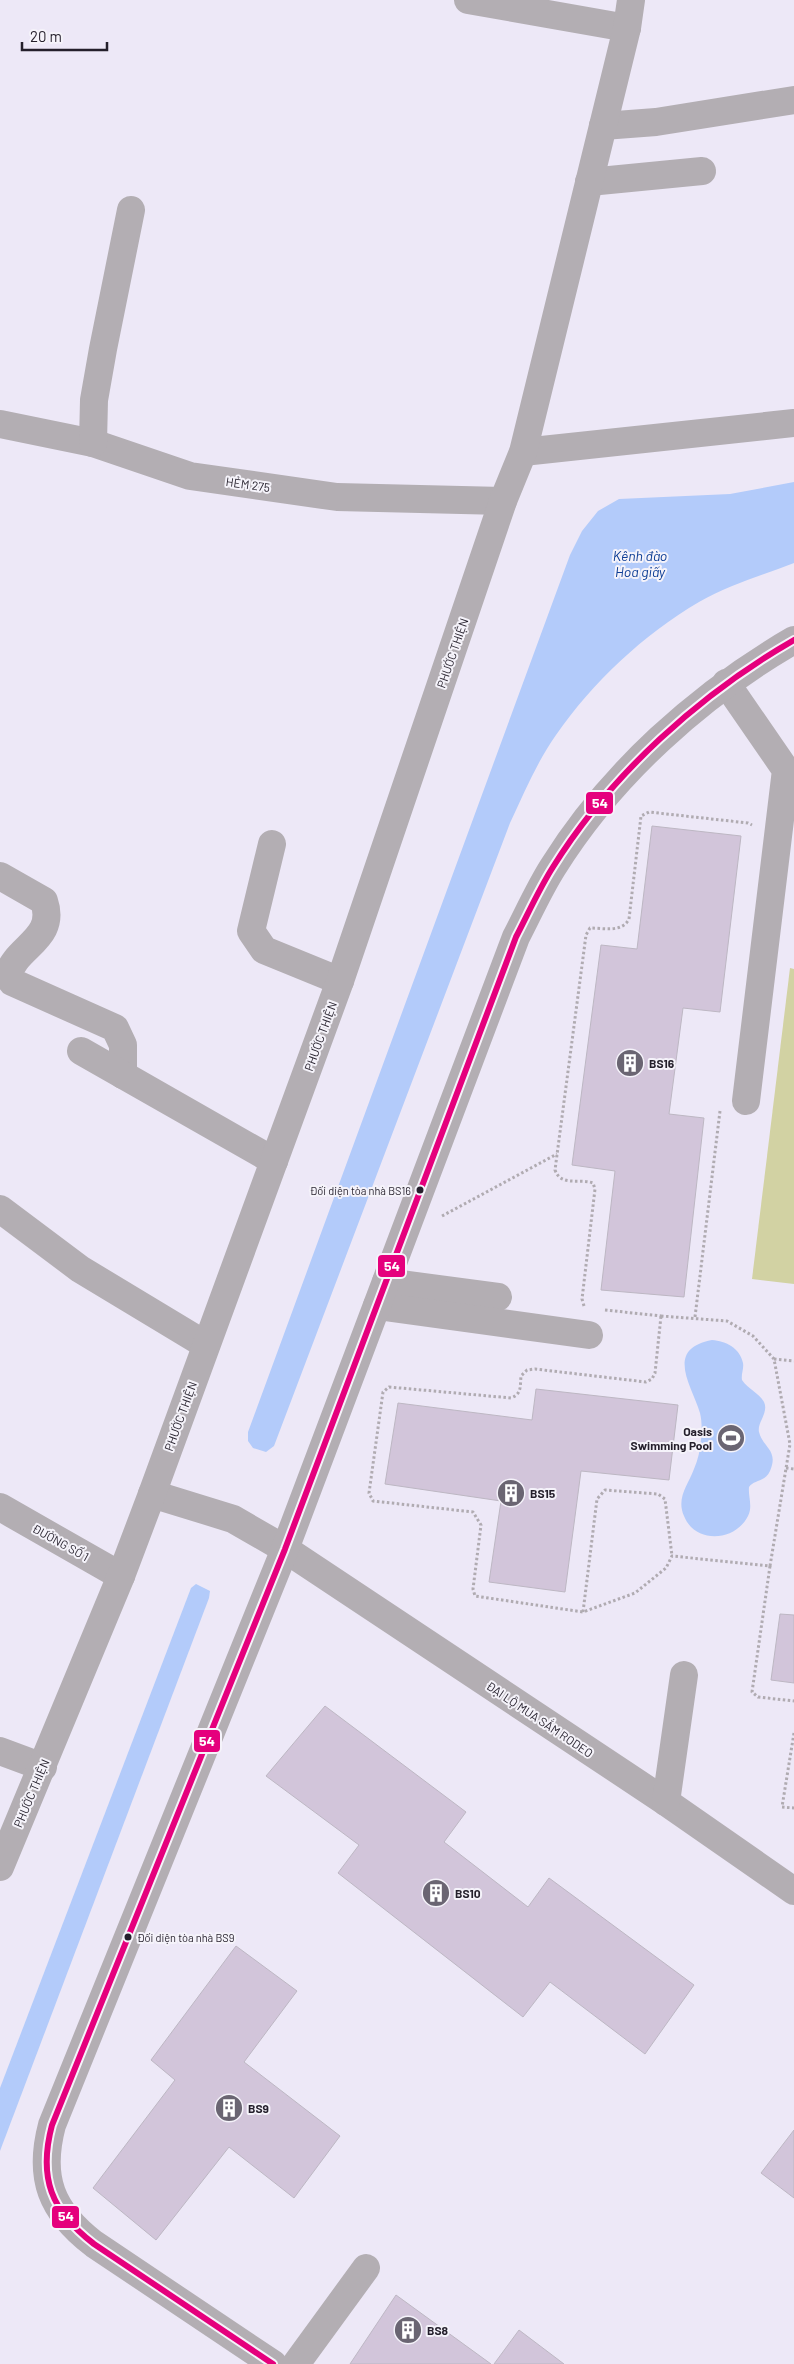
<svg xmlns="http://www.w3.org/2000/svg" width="794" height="2364" viewBox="0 0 794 2364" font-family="Barlow,sans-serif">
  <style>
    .forest { fill: #d2d2a3 }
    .water { fill: #b3cbfa }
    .building { fill: #d2c5da; stroke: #bdb7c3 }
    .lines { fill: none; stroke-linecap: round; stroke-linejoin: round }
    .path { stroke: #b0abb1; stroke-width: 3; stroke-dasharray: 2.5 2.5; stroke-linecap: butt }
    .minor { stroke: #b3aeb3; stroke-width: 28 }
    .bus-1-casing { stroke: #f5f3fa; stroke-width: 10 }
    .bus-1 { stroke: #e5007d; stroke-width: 6 }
    .bus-dot { fill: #241f2b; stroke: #f5f3fa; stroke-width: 2 }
    .labels { text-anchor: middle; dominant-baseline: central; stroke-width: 4; stroke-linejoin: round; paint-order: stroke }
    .bus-label { font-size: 11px; fill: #241f2b; stroke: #f5f3fa; text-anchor: end }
    .street-label { font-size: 12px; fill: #241f2b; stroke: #f5f3fa }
    .poi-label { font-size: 12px; font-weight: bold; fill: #241f2b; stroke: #f5f3fa; text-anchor: start }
    .water-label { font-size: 14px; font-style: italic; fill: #0e3e95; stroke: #f5f3fa }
    .line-badge { stroke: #f5f3fa; stroke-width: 2 }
    .badge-label { font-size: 14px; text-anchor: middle; font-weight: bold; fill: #fff }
  </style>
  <rect width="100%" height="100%" fill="#ede8f7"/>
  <!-- forest -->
  <path class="forest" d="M790 968 794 969V1284L752 1279Z"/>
  <!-- water -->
  <g class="water">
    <path d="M794 482V563C763 575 729 585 699 602 643 635 593 682 556 735 537 762 524 793 510 823L274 1446 266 1452 253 1448 248 1441V1432L570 555 582 531 598 511 619 499 730 494Z"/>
    <path d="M712 1340C726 1341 740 1348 743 1363 744 1369 741 1374 742 1380 748 1389 759 1393 764 1402 769 1413 757 1422 759 1432 763 1448 779 1450 770 1471 765 1482 754 1480 749 1487 748 1497 753 1506 748 1516 735 1542 695 1544 684 1516 676 1498 688 1485 694 1469 698 1460 700 1450 701 1440 702 1431 702 1421 700 1413 692 1386 664 1349 712 1340Z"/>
    <path d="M196 1584 210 1591 209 1598 0 2151V2088L191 1588Z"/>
  </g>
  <!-- building -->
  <g class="building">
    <path d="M652 826 741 836 720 1012 683 1008 669 1114 704 1118 684 1297 601 1290 615 1171 572 1165 601 945 637 949Z"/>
    <path d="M536 1389 678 1405 669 1480 581 1471 565 1592 489 1582 501 1501 385 1484 398 1403 532 1420Z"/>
    <path d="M780 1614 794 1615V1683L771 1680Z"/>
    <path d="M325 1706 466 1812 444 1842 528 1907 549 1878 694 1985 645 2054 550 1982 523 2017 338 1873 359 1845 266 1776Z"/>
    <path d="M236 1946 297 1991 244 2062 340 2136 294 2198 229 2147 156 2240 93 2188 175 2080 151 2060Z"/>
    <path d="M794 2130V2198L761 2173Z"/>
    <path d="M396 2295 491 2364H350Z"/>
    <path d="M519 2330 564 2364H494Z"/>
  </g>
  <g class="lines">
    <!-- path -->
    <g class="path">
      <path d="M442 1216 557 1154"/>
      <path d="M584 1306 582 1299 595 1189 593 1183C579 1178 561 1187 555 1170L586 935 590 928C603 928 622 933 629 919L641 816 649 812 748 823 752 825"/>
      <path d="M605 1310 661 1316"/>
      <path d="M661 1316 727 1321 753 1336 774 1359 790 1444 770 1566 672 1556 666 1568 635 1593 583 1612 475 1596 473 1589 481 1525 473 1512 373 1501 369 1493 383 1392 389 1387 511 1398C522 1394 520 1386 521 1376L527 1370 535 1369 646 1382 652 1379 655 1373Z"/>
      <path d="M695 1317 720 1111"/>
      <path d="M774 1359 794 1361"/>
      <path d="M786 1468 794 1469"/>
      <path d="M770 1566 752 1692 758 1697 794 1701"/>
      <path d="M583 1612 597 1499 605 1490 658 1494 665 1499 672 1556"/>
      <path d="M794 1733 782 1807 794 1808"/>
    </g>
    <!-- minor -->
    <g class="minor">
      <path d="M468 0 627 28"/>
      <path d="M603 126 656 122 794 100"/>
      <path d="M589 182 702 171"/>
      <path d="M0 424 93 443 190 476 337 497 503 501"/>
      <path d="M93 443 94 400 103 349 131 210"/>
      <path d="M523 452 794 423"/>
      <path d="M726 683 786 770 746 1101"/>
      <path d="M272 844 251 931 264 950 340 981"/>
      <path d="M0 876 44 901C57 939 16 946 8 975L12 982 115 1028 123 1045V1075"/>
      <path d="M81 1051 274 1161"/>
      <path d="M0 1209 80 1269 206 1345"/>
      <path d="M386 1282 498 1297"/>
      <path d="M377 1306 589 1335"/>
      <path d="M152 1494 233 1519 285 1549 666 1802 794 1891"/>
      <path d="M0 1507 121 1576"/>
      <path d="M0 1751 43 1767"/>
      <path d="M666 1802 684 1675"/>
      <path d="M0 1867 121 1576 152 1494 340 981 503 501 523 452 627 28 631 0"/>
      <path d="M273 2364 94 2244C51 2211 38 2178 52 2125L285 1549 516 937C528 914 539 889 553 867 611 774 700 694 794 640"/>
      <path d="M296 2364 366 2268"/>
    </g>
    <defs>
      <path id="bus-1" d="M273 2364 94 2244C51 2211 38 2178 52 2125L285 1549 516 937C528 914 539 889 553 867 611 774 700 694 794 640"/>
    </defs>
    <!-- bus-1 casing -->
    <use href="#bus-1" class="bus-1-casing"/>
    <!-- bus-1 -->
    <use href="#bus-1" class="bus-1"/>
  </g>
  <!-- icons -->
  <defs>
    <symbol id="building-disc" viewBox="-11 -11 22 22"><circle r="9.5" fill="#6a6572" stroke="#f5f3fa"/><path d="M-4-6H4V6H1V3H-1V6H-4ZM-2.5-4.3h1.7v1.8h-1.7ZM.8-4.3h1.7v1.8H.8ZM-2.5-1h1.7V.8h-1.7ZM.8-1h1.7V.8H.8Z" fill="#fff"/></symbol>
    <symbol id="stadium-disc" viewBox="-11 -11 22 22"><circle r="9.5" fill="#6a6572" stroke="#f5f3fa"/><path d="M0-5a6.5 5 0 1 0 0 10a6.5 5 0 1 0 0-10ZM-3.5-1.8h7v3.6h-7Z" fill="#fff"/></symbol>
  </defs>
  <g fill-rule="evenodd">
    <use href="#building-disc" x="614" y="1047" width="32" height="32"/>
    <use href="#stadium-disc" x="715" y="1422" width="32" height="32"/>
    <use href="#building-disc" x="495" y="1477" width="32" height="32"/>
    <use href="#building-disc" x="420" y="1877" width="32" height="32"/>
    <use href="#building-disc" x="213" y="2092" width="32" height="32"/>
    <use href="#building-disc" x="392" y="2314" width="32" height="32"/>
  </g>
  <!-- markers -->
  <g class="bus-dot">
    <circle cx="420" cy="1190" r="4.5"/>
    <circle cx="128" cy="1937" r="4.5"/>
  </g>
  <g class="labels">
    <!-- bus labels -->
    <g class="bus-label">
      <text x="411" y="1190">Đối diện tòa nhà BS16</text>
      <text x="137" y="1937" text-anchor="start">Đối diện tòa nhà BS9</text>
    </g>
    <!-- street labels -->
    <g class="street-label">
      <text transform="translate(248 484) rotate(8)">HẺM 275</text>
      <text transform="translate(452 653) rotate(-71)">PHƯỚC THIỆN</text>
      <text transform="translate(320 1036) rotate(-70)">PHƯỚC THIỆN</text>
      <text transform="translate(180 1416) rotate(-70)">PHƯỚC THIỆN</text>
      <text transform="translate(61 1542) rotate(29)">ĐƯỜNG SỐ 1</text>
      <text transform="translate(540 1719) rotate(34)">ĐẠI LỘ MUA SẮM RODEO</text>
      <text transform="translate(31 1793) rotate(-67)">PHƯỚC THIỆN</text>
    </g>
    <!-- poi labels -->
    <g class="poi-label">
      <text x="649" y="1063">BS16</text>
      <text x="712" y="1431" text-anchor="end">Oasis<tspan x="712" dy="14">Swimming Pool</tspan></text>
      <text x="530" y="1493">BS15</text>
      <text x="455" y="1893">BS10</text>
      <text x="248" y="2108">BS9</text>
      <text x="427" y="2330">BS8</text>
    </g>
    <!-- water labels -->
    <g class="water-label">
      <text x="640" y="555">Kênh đào<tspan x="640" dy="16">Hoa giấy</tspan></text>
    </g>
  </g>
  <g class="line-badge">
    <rect x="585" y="791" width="29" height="24" rx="5" fill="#e5007d"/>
    <rect x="377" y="1254" width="29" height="24" rx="5" fill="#e5007d"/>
    <rect x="193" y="1729" width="28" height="24" rx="5" fill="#e5007d"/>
    <rect x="51" y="2205" width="29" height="24" rx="5" fill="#e5007d"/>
  </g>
  <g class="badge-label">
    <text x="600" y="808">54</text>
    <text x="392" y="1271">54</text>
    <text x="207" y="1746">54</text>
    <text x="66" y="2221">54</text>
  </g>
  <!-- scale -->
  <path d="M22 42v8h85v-8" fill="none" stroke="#241f2b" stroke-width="2.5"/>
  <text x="30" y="42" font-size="15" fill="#241f2b" stroke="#f5f3fa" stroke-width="4" paint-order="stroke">20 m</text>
</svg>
